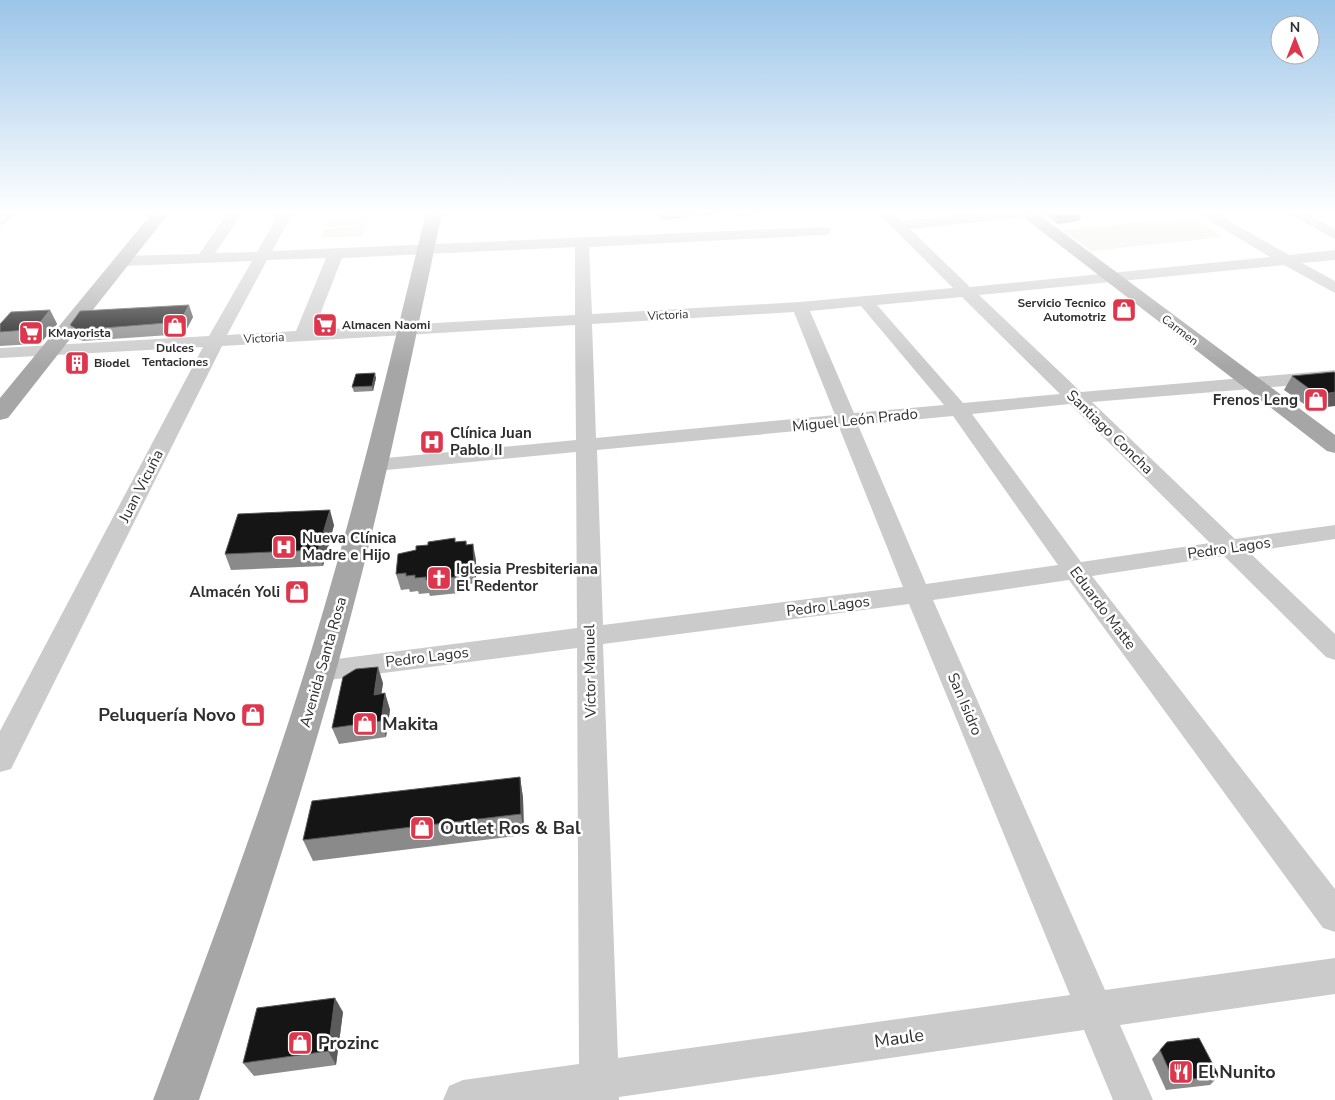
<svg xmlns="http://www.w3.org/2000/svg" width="1335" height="1100" viewBox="0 0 1335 1100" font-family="'Nunito Sans',sans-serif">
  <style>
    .green { fill: #e5ebdc }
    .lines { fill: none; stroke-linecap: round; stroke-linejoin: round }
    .minor { fill: #cbcbcb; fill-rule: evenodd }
    .major { fill: #a6a6a6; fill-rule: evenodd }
    .wall { fill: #8a8a8a }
    .shaded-wall { fill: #5b5b5b }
    .building { fill: #151515; stroke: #5b5b5b }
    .labels { text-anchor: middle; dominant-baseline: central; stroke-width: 5; stroke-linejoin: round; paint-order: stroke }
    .far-poi-label { font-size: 12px; font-weight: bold; fill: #2e2e2e; stroke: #fff; text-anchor: start }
    .far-street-label { font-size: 12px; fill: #2e2e2e; stroke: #fff }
    .poi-label { font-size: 15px; font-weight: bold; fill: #2e2e2e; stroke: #fff; text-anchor: start }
    .street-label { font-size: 15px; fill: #2e2e2e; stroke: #fff }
    .near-poi-label { font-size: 18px; font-weight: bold; fill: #2e2e2e; stroke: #fff; text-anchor: start }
    .near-street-label { font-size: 18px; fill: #2e2e2e; stroke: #fff }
  </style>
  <rect width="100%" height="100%" fill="#fff"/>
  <!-- green -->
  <g class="green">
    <path d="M369 217 366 226 326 227 330 219Z"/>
    <path d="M1191 217 1224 237 1091 251 1063 230Z"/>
    <path d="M365 227 362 236 321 238 325 229Z"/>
  </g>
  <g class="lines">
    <!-- minor -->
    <g class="minor">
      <path d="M17 213 5 224 0 225 1 213Z"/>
      <path d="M228 213 241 215 215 253 257 252 279 213H293L272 251 824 227 829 228 831 231 829 234 824 235 589 247 592 314 800 302 953 288 878 213H893L902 221 983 213H1036L1029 217 910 229 970 287 1270 257 1197 213H1215L1289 255 1335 250V260L1302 263 1335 281V293L1284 265 979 295 1081 392 1335 370V382L1092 402 1235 539 1335 525V539L1249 552 1335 634V660L1326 657 1224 556 1092 576 1335 889V932L1323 928 1069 580 933 600 1105 990 1335 958V994L1120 1025 1153 1100H1113L1084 1030 619 1097V1100H443L449 1086 463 1080 579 1064 577 648 321 681 311 678 307 671 311 664 321 661 577 628 576 452 376 471 368 470 365 465 368 460 376 459 576 440 575 325 222 346 11 769 0 772V731L203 347 0 358V348L209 336 252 261 122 266 117 264 114 261 117 258 122 256 199 254ZM575 247V315L314 330 342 258ZM326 258 296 331 227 335 267 260ZM962 297 1060 394 963 403 877 305ZM861 306 944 405 854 413 810 311ZM794 312 835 415 596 438 592 324ZM1070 404 1210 543 1081 562 972 414ZM953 416 1058 565 926 584 858 425ZM839 427 903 587 603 625 597 450ZM909 604 1070 995 618 1058 603 644Z"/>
      <path d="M1287 213H1305L1335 229V239Z"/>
    </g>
    <!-- major -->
    <g class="major">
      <path d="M152 213H169L8 418 0 420V398Z"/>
      <path d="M426 213H442C413 349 386 485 350 619 307 782 254 941 199 1100H153C213 940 273 780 322 615 361 483 393 348 426 213Z"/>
      <path d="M1018 213H1037L1335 435V453L1327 451Z"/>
    </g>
  </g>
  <!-- wall -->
  <g class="wall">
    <path d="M658 213H727L682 217V218L661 220Z"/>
    <path d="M738 213H759V214L740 216Z"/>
    <path d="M1043 213H1075L1081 217 1079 221 1057 224Z"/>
    <path d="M50 310 57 324 43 340 34 344 0 346V324Z"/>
    <path d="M193 317 184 334 83 341 75 337 70 325Z"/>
    <path d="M1335 373 1311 409 1284 390 1292 376Z"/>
    <path d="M376 378 373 391 354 392 352 387Z"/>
    <path d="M334 525 323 566 231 570 225 554Z"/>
    <path d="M466 541 467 545 476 560V583L470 584V587L458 589 459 593 430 596 429 593 419 594 418 591 410 592 409 589 401 590 396 574 456 542Z"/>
    <path d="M383 683 381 694 385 693 390 710 386 737 339 744 332 728Z"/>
    <path d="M520 777 523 798 524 835 313 861 303 840Z"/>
    <path d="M343 1012 336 1065 254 1076 243 1063Z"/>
    <path d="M1167 1042 1219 1076 1210 1085 1166 1090 1152 1059Z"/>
  </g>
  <!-- shaded-wall -->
  <g class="shaded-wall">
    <path d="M1081 217 1079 221 1057 224 1058 219Z"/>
    <path d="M189 305 193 317 184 334 180 322Z"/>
    <path d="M50 310 57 324 43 340 34 344 27 330Z"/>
    <path d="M375 373 376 378 373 391 372 386Z"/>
    <path d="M1335 392V406L1311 409 1318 395Z"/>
    <path d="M330 510 334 525 323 566 318 550Z"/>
    <path d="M473 544 476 560V583L474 567Z"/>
    <path d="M467 568 470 584V587L467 571Z"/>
    <path d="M455 573 458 589 459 593 455 577Z"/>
    <path d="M378 667 383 683 379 711 374 695Z"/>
    <path d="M385 693 390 710 386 737 381 721Z"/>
    <path d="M520 777 523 798 524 835 521 814Z"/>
    <path d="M335 998 343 1012 336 1065 328 1051Z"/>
  </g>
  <!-- building -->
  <g class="building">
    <path d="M1049 213H1075L1081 217 1058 219Z"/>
    <path d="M189 305 180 322 78 330 70 325 80 311Z"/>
    <path d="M50 310 37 326 27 330 0 332V324L11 312Z"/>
    <path d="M1334 372 1335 373V392L1318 395 1292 376Z"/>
    <path d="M375 373 372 386 352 387 356 374Z"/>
    <path d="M330 510 318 550 225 554 238 514Z"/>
    <path d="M455 538V542L466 541V545L473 544 474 567 467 568V571L455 573V577L426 580V577L415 578V575L406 576V573L396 574 398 554 416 550V546L428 545V542Z"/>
    <path d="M378 667 374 695 385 693 381 721 332 728 343 677 356 669Z"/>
    <path d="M520 777 521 814 303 840 312 801Z"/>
    <path d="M335 998 328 1051 243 1063 257 1008Z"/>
    <path d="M1199 1038 1219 1076 1174 1081 1160 1050 1167 1042Z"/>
  </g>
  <!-- sky -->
  <linearGradient id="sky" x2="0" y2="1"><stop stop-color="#9bc5e9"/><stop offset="0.58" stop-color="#fff"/><stop offset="1" stop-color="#fff" stop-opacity="0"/></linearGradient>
  <rect width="1335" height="367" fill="url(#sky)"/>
  <!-- icons -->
  <defs>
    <symbol id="shop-square" viewBox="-11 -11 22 22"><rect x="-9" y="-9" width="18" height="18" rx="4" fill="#de374d" stroke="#fff"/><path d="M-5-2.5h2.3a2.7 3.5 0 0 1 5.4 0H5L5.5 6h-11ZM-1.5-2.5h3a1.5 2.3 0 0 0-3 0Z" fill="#fff"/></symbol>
    <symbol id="supermarket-square" viewBox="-11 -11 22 22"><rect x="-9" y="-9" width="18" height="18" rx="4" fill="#de374d" stroke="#fff"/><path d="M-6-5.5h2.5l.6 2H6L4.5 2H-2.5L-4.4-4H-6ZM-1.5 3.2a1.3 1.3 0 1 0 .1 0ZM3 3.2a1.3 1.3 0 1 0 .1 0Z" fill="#fff"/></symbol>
    <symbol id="building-square" viewBox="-11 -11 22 22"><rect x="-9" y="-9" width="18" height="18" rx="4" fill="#de374d" stroke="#fff"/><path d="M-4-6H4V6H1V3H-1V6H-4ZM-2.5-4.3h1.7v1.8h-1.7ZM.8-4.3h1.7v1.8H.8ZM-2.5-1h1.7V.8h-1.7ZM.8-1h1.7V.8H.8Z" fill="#fff"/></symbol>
    <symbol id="hospital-square" viewBox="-11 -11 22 22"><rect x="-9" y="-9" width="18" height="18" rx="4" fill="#de374d" stroke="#fff"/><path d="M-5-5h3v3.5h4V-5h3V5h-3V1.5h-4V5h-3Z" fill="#fff"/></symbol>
    <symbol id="church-square" viewBox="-11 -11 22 22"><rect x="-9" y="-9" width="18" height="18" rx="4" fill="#de374d" stroke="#fff"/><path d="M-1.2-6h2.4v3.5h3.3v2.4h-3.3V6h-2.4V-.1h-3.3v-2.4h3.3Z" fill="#fff"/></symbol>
    <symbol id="restaurant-square" viewBox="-11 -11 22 22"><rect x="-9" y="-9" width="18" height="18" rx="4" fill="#de374d" stroke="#fff"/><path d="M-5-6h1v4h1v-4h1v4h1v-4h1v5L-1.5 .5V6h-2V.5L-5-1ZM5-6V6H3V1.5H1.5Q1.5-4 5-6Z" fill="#fff"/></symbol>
  </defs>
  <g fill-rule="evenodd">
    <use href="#shop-square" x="1110" y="296" width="28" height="28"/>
    <use href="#supermarket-square" x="311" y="311" width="28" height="28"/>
    <use href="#shop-square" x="161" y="312" width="28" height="28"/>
    <use href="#supermarket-square" x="17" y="319" width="28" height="28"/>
    <use href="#building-square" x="63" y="349" width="28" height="28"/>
    <use href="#shop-square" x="1302" y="386" width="28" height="28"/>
    <use href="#hospital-square" x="418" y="428" width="28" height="28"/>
    <use href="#hospital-square" x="270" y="533" width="28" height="28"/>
    <use href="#church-square" x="425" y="564" width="28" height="28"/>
    <use href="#shop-square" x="283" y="578" width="28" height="28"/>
    <use href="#shop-square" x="239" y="701" width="28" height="28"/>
    <use href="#shop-square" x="351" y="710" width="28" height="28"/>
    <use href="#shop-square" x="408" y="814" width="28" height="28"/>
    <use href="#shop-square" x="286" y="1029" width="28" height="28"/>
    <use href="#restaurant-square" x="1167" y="1058" width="28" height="28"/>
  </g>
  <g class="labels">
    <!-- far-poi labels -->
    <g class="far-poi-label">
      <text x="1106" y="303" text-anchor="end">Servicio Tecnico<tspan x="1106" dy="14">Automotriz</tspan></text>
      <text x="342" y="325">Almacen Naomi</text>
      <text x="48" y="333">KMayorista</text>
      <text x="175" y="348" text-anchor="middle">Dulces<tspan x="175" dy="14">Tentaciones</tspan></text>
      <text x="94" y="363">Biodel</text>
    </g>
    <!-- far-street labels -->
    <g class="far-street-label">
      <text transform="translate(668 315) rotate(-3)">Victoria</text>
      <text transform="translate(1180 330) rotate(37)">Carmen</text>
      <text transform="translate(264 338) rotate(-3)">Victoria</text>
    </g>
    <!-- poi labels -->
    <g class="poi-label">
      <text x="1298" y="400" text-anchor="end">Frenos Leng</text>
      <text x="450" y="433">Clínica Juan<tspan x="450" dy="17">Pablo II</tspan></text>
      <text x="302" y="538">Nueva Clínica<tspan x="302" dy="17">Madre e Hijo</tspan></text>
      <text x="456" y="569">Iglesia Presbiteriana<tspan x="456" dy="17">El Redentor</tspan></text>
      <text x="280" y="592" text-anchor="end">Almacén Yoli</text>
    </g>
    <!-- street labels -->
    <g class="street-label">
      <text transform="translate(855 420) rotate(-6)">Miguel León Prado</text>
      <text transform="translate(1110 432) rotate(44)">Santiago Concha</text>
      <text transform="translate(141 486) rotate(-63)">Juan Vicuña</text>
      <text transform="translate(1229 548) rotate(-8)">Pedro Lagos</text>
      <text transform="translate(828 606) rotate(-7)">Pedro Lagos</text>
      <text transform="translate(1103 608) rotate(53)">Eduardo Matte</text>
      <text transform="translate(427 657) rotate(-7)">Pedro Lagos</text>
      <text transform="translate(323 662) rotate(-74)">Avenida Santa Rosa</text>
      <text transform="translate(590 671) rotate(-91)">Víctor Manuel</text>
      <text transform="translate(965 704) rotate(67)">San Isidro</text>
    </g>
    <!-- near-poi labels -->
    <g class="near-poi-label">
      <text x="236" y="715" text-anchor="end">Peluquería Novo</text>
      <text x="382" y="724">Makita</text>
      <text x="440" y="828">Outlet Ros &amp; Bal</text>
      <text x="318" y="1043">Prozinc</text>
      <text x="1198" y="1072">El Nunito</text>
    </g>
    <!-- near-street labels -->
    <g class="near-street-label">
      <text transform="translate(899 1038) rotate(-8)">Maule</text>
    </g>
  </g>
  <!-- north arrow -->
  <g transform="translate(1295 40)"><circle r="24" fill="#ffffff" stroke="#ababab"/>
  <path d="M0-4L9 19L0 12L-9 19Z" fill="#de374d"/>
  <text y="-8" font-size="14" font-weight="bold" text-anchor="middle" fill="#2e2e2e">N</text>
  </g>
</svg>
